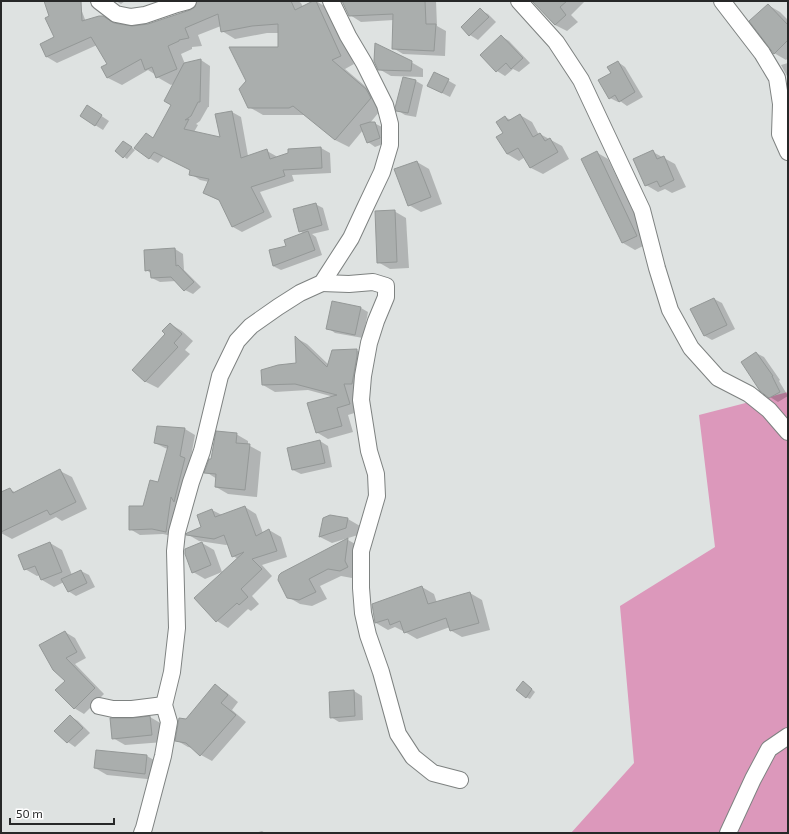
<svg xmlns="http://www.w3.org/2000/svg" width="789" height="834" viewBox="0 0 789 834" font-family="'Exo 2',sans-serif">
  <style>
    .forest { fill: #dc98bb }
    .shadow { fill: #0003 }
    .building { fill: #aaaead; stroke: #949897 }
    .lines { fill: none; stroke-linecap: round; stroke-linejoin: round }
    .minor-casing { stroke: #7e8281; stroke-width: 18 }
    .minor { stroke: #fff; stroke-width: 16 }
  </style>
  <rect width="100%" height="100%" fill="#dee2e1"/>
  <!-- forest -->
  <path class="forest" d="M788 392V833H571L634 763 620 606 715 547 699 415Z"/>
  <!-- shadow -->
  <g class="shadow">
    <path d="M45 1H78L89 30 116 25 132 27 148 25 220 1H298L301 3 303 7 316 1 329 9 354 64 345 69 379 98 384 106 370 123H374L382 127 388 142 375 147 368 142 363 130 349 147 335 140 305 115H263L249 107 279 48V33H267L235 39 222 31 221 26 198 35 202 46 192 47V49L181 54 185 64 201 60 210 66 209 107H208L200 121 196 124 198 125 194 132 221 138 232 112 241 117 248 156 267 151 276 156 277 158 289 154V150L321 148 330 153 331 173 292 175 294 181 260 192 272 217 242 232 233 227 220 201 204 193 209 182 200 180 191 174 192 170 164 156 158 163 149 158 154 139 172 104 175 83 171 85 157 77 156 75 148 70 122 85 108 78V64L97 45 57 63 47 57 55 38 51 16Z"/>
    <path d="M116 1H125L121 4Z"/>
    <path d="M342 1H436L437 26 446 31 445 56 403 54 393 48 394 20 361 22 350 15Z"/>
    <path d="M533 1H585L571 15 578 22 567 31 555 25Z"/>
    <path d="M768 5 780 12 788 20V58L786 60 774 53Z"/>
    <path d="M480 10 488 14 496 22 478 40 470 35Z"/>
    <path d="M501 36 509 41 530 63 519 72 513 69 505 76 497 71 482 55Z"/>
    <path d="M411 62 423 69V77L391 76 379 69Z"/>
    <path d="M618 62 625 67 643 97 627 106 620 101 618 102 610 98 612 73Z"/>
    <path d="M788 63V81L787 76 781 65Z"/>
    <path d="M435 73 456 85 450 97 436 90Z"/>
    <path d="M416 81 423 85 416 117 405 115 397 110Z"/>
    <path d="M94 111 109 121 103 130 95 125Z"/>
    <path d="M520 115 532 122 539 135 540 134 562 146 569 159 543 174 531 168 525 157 519 161 507 154 504 133 505 117 511 120Z"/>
    <path d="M127 144 135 150 127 159 116 151Z"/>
    <path d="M596 152 608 159 649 243 635 250 623 243Z"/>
    <path d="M653 152 675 164 686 187 672 193 665 189 658 192 646 185Z"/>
    <path d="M417 162 429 169 442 204 421 212 409 205Z"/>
    <path d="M315 204 323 208 329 230 312 234 316 237 322 255 281 270 273 266 287 246 304 234 300 231Z"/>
    <path d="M394 211 406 218 409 268 390 269 378 262Z"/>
    <path d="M175 249 183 254 184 270 201 287 193 294 185 290 176 281 160 282 152 278 151 273 146 270Z"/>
    <path d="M714 299 722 303 735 329 712 340 705 336 692 310Z"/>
    <path d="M361 308 368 312 363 338 335 333 328 328Z"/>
    <path d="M170 324 182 331 193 341 185 350 190 354 158 388 146 382 134 370 167 334Z"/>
    <path d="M296 338 307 344 329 365 356 350 368 357 361 411 348 415 353 432 328 439 316 432 334 397 308 390 275 392 263 385 297 364Z"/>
    <path d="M756 353 764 357 780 380 779 381 788 396 778 402 770 397Z"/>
    <path d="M158 427 185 429 195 435 190 462 195 464 176 537 163 534 140 535 130 529 159 483 168 449 165 448 155 443Z"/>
    <path d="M236 434 248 441V445L261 452 257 497 228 494 216 487 217 479 206 472 212 460Z"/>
    <path d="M320 441 328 446 332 467 301 474 293 470Z"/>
    <path d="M60 471 72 477 87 509 62 521 56 517 12 539 1 533V493L10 489 16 493Z"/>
    <path d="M245 507 256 514 263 533 269 530 281 537 287 557 262 565 272 576 252 596 259 604 251 611 248 609 228 628 217 621 238 559 233 556 229 544 226 545 199 541 187 534 203 528 212 510 222 515Z"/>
    <path d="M324 519H348L360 526 358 535 332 543 320 537Z"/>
    <path d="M348 540 359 546V574L352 578 341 576 320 586 327 599 312 606 300 604 288 597Z"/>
    <path d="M50 543 62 550 72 575 81 571 89 575 95 587 76 596 68 591 64 582 54 587 42 580 40 575 37 576 25 569Z"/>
    <path d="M202 543 214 550 222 572 205 579 193 572Z"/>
    <path d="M422 587 434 594 437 603 470 593 482 600 490 630 462 637 450 630V627L417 639 405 632V631H403L395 627 388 630 376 623Z"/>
    <path d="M65 632 75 638 86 658 75 664 104 694 84 714 74 708 66 681Z"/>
    <path d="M526 684 535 692 530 699 526 697Z"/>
    <path d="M215 686 226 692 238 702 232 710 246 722 212 761 201 755 193 748 188 747 176 740 186 720Z"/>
    <path d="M354 691 362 696 363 720 339 722 331 717Z"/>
    <path d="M70 716 78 721 90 733 75 747 68 742Z"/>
    <path d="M150 717 162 724 164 742 125 745 113 738Z"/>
    <path d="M147 756 159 763 157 780 107 775 95 768Z"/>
    <path d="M262 831 265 833H255Z"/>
  </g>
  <!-- building -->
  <g class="building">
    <path d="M44 1H81L82 21 99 16H103L114 23 132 26 148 24 190 10 195 7 197 1H291L295 10 313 1H316L341 56 332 60 366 89 371 98 335 140 293 106 289 108H248L239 89 246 81 229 47H278V24L252 26 221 32 218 14 185 28 189 38 179 40V41L168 46 177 69 156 78 152 67 145 70 141 59 107 78 101 67 107 64 91 37 46 57 40 44 54 37 45 18 49 16Z"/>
    <path d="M342 1H425L426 24H436L434 51 392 49 393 14 349 16Z"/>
    <path d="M532 1H567L560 7 566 15 555 25Z"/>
    <path d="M768 4 788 25V40L774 54 749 21Z"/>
    <path d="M480 8 489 17 469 36 461 27Z"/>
    <path d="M501 35 523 58 511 69 506 63 496 72 480 55Z"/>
    <path d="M375 43 412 61 411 71 378 70 374 61Z"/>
    <path d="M201 59 200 102H198L191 116 185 120 189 119 184 129 220 137 215 114 232 111 241 158 267 149 270 159 288 153V149L321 147 322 168 283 170 285 176 251 187 264 212 232 227 219 200 203 193 209 179 189 175 190 170 154 152 149 159 134 148 146 133 153 138 171 105 164 101 184 63Z"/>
    <path d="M618 61 635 92 619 102 615 95 609 99 598 80 611 73 607 67Z"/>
    <path d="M434 72 449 79 442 93 427 86Z"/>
    <path d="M403 77 416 80 408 113 396 111 395 108Z"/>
    <path d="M87 105 102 115 95 126 80 116Z"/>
    <path d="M520 114 533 137 540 133 545 141 550 138 558 152 530 168 518 148 507 154 496 137 503 133 496 122 505 116 508 121Z"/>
    <path d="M370 122H375L380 138 367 143 360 125Z"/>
    <path d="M123 141 132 147 123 158 115 151Z"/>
    <path d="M653 150 657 159 664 156 674 180 660 187 657 181 645 186 633 159Z"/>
    <path d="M597 151 637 236 622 243 581 159Z"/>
    <path d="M417 161 431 197 408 206 394 169Z"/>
    <path d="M316 203 322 225 299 232 293 209Z"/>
    <path d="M395 210 397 262 377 263 375 211Z"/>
    <path d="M308 231 315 250 273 266 269 250 286 246 284 240Z"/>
    <path d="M175 248 176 266 178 265 194 282 184 291 171 277 151 278 150 270 145 271 144 250Z"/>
    <path d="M714 298 727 325 704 336 690 309Z"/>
    <path d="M332 301 361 307 355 335 326 329Z"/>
    <path d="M170 323 182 334 174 343 178 347 145 382 132 370 165 334 162 331Z"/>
    <path d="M295 336 327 367 332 350 357 349V356L352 384H344L350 404 337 408 342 426 316 433 307 403 337 395 295 384 262 385 261 370 278 365 296 363Z"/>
    <path d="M756 352 773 376H772L780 392 769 398 760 391 741 362Z"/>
    <path d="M157 426 185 428 180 456 185 458 174 502 171 497 166 532 152 529 129 530V506H143L150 480 158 482 168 446 154 443Z"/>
    <path d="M216 431 237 433 236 443 250 444 245 490 215 487 216 474 204 473 209 459H211Z"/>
    <path d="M320 440 325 463 292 470 287 448Z"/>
    <path d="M60 469 76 502 50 515 47 510 1 532V492L10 488 13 493Z"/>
    <path d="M245 506 256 536 269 529 277 551 252 559 262 569 241 589 248 597 239 605 237 603 216 622 194 598 244 552 232 557 224 535 214 539 186 535V534L187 533 201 527 197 515 212 509 215 517Z"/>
    <path d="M330 515 348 518 346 528 319 537 323 518Z"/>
    <path d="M348 538 345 561 348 567 340 571 328 569 309 579 316 592 299 600 287 598 278 580 279 575 281 573Z"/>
    <path d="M50 542 62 572 41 580 35 566 24 570 18 555Z"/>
    <path d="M202 542 211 565 192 573 185 554V549Z"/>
    <path d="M81 570 87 583 68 592 61 579Z"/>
    <path d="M422 586 428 604 470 592 479 623 450 631 446 618 404 633 400 621 390 625 388 619 375 623 372 604Z"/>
    <path d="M65 631 77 652 66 658 95 688 74 709 55 690 65 681 53 670 39 645Z"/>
    <path d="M523 681 532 689 526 698 516 690Z"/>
    <path d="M215 684 228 695 221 703 236 715 200 756 186 743 175 741 179 718 186 719Z"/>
    <path d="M354 690 355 716 330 718 329 692Z"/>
    <path d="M70 715 83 728 67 743 54 731Z"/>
    <path d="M150 716 152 735 112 739 110 718H132Z"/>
    <path d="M96 750 147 755 145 774 94 768Z"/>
  </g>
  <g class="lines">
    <defs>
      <g id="minor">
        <path d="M99 1 116 14 131 17 145 15 177 4 188 1"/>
        <path d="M519 1 556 42 581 80 642 210 657 268 670 310 691 348 718 378 749 394 769 410 788 432"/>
        <path d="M722 1 762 53 777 78 781 104 780 134 788 152"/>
        <path d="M322 283 349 284 373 282 386 286V297L376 321 369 343 363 376 361 400 369 451 376 474 377 496 361 551V588L363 613 368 635 381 672 398 734 413 757 433 773 460 780"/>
        <path d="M99 706 113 709H132L164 705"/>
        <path d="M142 833 144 828 163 756 169 722 164 705 172 672 177 628 175 551 177 532 191 482 202 451 220 376 237 341 251 326 278 307 300 293 322 283 351 238 364 210 382 172 390 145V124L385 105 364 63 348 36 331 1"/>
        <path d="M728 833 753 779 769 749 788 736"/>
      </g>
    </defs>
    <!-- minor casing -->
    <use href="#minor" class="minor-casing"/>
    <!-- minor -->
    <use href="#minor" class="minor"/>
  </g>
  <!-- border -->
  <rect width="789" height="834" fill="none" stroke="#272828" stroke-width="4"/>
  <!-- scale -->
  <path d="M10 818v6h104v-6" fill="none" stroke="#272828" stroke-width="2"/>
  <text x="16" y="818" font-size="12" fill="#272828" stroke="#ffffff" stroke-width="3" paint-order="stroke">50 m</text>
</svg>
